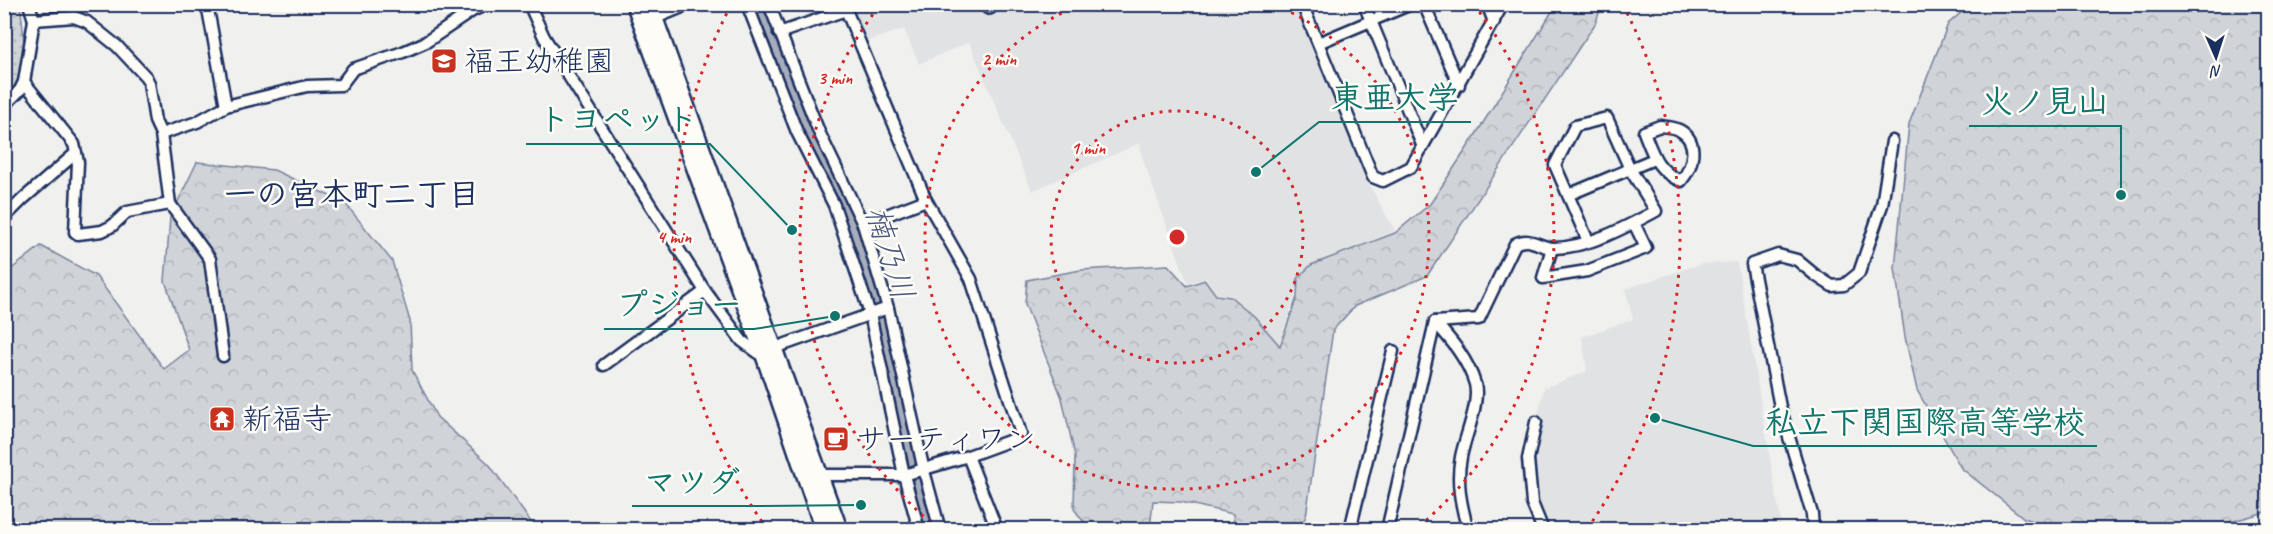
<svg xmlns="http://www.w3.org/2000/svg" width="2273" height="534" viewBox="0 0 2273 534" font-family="Caveat,'Klee One',sans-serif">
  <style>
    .built { fill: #e0e2e3 }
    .forest { fill: url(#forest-crowns); stroke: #76819b; stroke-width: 1.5 }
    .park { fill: url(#park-dots); stroke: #76819b; stroke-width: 1.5 }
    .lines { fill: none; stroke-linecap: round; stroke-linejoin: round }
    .river { stroke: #a7adbd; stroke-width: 20 }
    .street-casing { stroke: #1b2f5e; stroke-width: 15 }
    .secondary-casing { stroke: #1b2f5e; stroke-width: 20 }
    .primary-casing { stroke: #1b2f5e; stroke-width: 21 }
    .street { stroke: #fdfcf7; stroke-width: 10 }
    .secondary { stroke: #fdfcf7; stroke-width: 15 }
    .primary { stroke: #fdfcf7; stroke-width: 16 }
    .ring { fill: none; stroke: #d62828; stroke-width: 3; stroke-dasharray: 3 6 }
    .labels { text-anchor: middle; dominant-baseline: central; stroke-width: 5; stroke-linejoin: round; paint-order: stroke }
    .poi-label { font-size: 30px; fill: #1b2f5e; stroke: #fdfcf7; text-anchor: start }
    .neighbourhood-label { font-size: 32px; font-weight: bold; fill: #1b2f5e; stroke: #fdfcf7 }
    .water-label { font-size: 32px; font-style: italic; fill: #4c5b7f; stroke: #fdfcf7 }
    .centre { fill: #d62828; stroke: #fdfcf7; stroke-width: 3 }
    .ring-label { font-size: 18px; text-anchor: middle; font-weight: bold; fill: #d62828; stroke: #fdfcf7; stroke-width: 5; stroke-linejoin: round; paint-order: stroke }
    .leader { fill: none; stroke: #0f766e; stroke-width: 2 }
    .callout-dot { fill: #0f766e; stroke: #fdfcf7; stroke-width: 2 }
    .callout-label { font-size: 32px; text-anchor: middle; font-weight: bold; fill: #0f766e; stroke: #fdfcf7; stroke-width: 5; stroke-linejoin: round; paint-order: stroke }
  </style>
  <defs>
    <pattern id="forest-crowns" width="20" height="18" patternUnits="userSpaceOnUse" patternTransform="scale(1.5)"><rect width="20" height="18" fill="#d0d3d8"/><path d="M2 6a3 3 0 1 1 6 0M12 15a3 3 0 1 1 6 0" fill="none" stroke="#b2b5bc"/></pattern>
    <pattern id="park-dots" width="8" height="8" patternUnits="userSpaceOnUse" patternTransform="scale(1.5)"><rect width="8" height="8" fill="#d0d3d8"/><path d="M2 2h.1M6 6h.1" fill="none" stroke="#b2b5bc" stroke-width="1.8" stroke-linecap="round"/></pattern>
  </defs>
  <rect width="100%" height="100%" fill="#f0f0ee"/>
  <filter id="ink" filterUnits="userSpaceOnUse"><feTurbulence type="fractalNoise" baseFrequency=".0167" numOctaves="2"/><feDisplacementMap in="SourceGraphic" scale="12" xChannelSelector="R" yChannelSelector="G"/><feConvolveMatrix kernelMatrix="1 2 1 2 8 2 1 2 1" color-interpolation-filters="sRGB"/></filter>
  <g filter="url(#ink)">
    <!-- built -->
    <g class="built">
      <path d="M852 5H1297L1371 188 1395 231 1310 264 1297 278 1295 296 1279 344 1254 315 1232 295 1217 294 1206 278 1188 284 1142 157 1140 143 1032 191 969 42 919 64 904 29 867 41Z"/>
      <path d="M1737 262 1782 529H1543L1528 459 1544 388 1587 371 1582 337 1633 319 1625 289 1701 264Z"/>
    </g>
    <!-- forest -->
    <g class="forest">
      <path d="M1556 5H1602L1595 24 1427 276 1355 306 1333 330 1306 516 1299 529H1234L1233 514 1181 502 1153 501 1150 529H1089L1074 509 1075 456 1062 398 1025 304 1027 280 1081 270 1168 265 1187 286 1205 280 1216 295 1231 297 1254 316 1280 346 1297 297 1298 278 1311 265 1395 233 1430 204 1475 136Z"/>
      <path d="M1970 5H2268V510L2265 512 2206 529H2055L2024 518 1961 468 1917 390 1905 337 1895 268 1909 124 1948 24Z"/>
      <path d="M197 162 274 170 345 203 392 261 410 321 412 370 437 417 489 464 536 529 5 530V274L41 246 96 276 164 369 189 350 165 281 170 218Z"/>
    </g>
    <!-- park -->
    <path class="park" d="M5 5H20C25 38 29 73 5 99Z"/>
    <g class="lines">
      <!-- river -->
      <path class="river" d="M759 4 817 151 836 183 860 243 931 530"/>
      <defs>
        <g id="street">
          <path d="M207 4 226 106"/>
          <path d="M529 4 544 37 705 291 742 341 764 357"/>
          <path d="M747 4 797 132 834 205 870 314 904 475 919 530"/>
          <path d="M769 4 819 132 863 224 888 308 924 471 940 530"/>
          <path d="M1302 4 1373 177 1383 181 1411 167 1503 4"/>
          <path d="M1364 4 1423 147"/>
          <path d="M1424 4 1459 85"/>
          <path d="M1487 4 1494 22"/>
          <path d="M34 20 74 17 87 22 117 46 146 77 149 83 155 121 161 134 170 204 210 259 223 356"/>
          <path d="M779 33 846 10 926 200 971 279 1021 434 1017 438 968 456"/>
          <path d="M1323 41 1411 4"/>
          <path d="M4 106 20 90 24 82 34 20 29 4"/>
          <path d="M1660 126C1666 127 1674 127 1679 130 1700 141 1693 167 1681 181 1657 171 1653 155 1644 132Z"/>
          <path d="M161 134 197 122 226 106 307 86 341 85 353 69 403 52 426 42 472 11 487 4"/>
          <path d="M76 153 78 162 75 232 78 234 102 231 112 226 127 212 170 204"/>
          <path d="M1568 195 1654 159"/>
          <path d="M4 218 23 199 76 153 74 144 24 82"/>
          <path d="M863 224 926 200"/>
          <path d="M1552 248 1543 278 1587 271 1646 248 1634 223"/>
          <path d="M1435 322 1479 319 1515 244C1530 235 1541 249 1555 248 1590 247 1626 227 1656 211L1630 169 1607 118 1575 126 1555 165 1588 241"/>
          <path d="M1435 322C1452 341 1468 360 1475 384 1480 404 1465 436 1461 457 1456 482 1461 505 1468 530"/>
          <path d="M769 350 888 308"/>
          <path d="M604 365 705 291"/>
          <path d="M1536 422 1528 459 1532 503 1543 530"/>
          <path d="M816 475H904L968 456 997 530"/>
          <path d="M1350 530 1393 351"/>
          <path d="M1387 530 1435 322"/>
          <path d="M1813 530 1812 514 1780 407 1752 264 1778 255 1797 260 1815 275 1832 286 1844 285 1859 273 1882 205 1892 141"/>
        </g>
        <g id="secondary">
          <path d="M988 4 989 6"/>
          <path d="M644 20 683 4"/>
        </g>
        <g id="primary">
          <path d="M635 4 765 357 824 530"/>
          <path d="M649 4 839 530"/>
        </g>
      </defs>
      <!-- street casing -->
      <use href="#street" class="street-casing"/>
      <!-- secondary casing -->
      <use href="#secondary" class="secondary-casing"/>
      <!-- primary casing -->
      <use href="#primary" class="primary-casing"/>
      <!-- street -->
      <use href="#street" class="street"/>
      <!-- secondary -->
      <use href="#secondary" class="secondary"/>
      <!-- primary -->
      <use href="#primary" class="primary"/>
    </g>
  </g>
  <!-- distance rings -->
  <g class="ring">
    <circle cx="1177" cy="237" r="126"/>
    <path d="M1275 5A252 252 0 1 1 1079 5"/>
    <path d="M937 528A377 377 0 0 1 880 5M1474 5A377 377 0 0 1 1417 528"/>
    <path d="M767 529A503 503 0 0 1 731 5M1623 5A503 503 0 0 1 1587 529"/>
  </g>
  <!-- icons -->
  <defs>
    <symbol id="school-square" viewBox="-11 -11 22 22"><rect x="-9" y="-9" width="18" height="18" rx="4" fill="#c8321e" stroke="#fdfcf7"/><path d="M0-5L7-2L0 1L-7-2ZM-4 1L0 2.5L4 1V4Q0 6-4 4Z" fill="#fff"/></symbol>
    <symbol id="temple-square" viewBox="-11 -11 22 22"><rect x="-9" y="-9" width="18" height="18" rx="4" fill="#c8321e" stroke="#fdfcf7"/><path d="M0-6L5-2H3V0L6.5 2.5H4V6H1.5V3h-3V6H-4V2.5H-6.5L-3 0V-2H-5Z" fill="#fff"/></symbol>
    <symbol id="cafe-square" viewBox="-11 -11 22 22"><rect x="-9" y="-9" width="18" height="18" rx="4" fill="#c8321e" stroke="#fdfcf7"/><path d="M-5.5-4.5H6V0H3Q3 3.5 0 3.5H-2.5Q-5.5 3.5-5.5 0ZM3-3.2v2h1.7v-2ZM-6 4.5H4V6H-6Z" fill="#fff"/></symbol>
  </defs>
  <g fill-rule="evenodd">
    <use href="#school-square" x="429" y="46" width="30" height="30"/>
    <use href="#temple-square" x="207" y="404" width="30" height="30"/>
    <use href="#cafe-square" x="821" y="424" width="30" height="30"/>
  </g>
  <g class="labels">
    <!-- poi labels -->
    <g class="poi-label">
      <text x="464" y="61">福王幼稚園</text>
      <text x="242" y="419">新福寺</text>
      <text x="856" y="439">サーティワン</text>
    </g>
    <!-- neighbourhood labels -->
    <g class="neighbourhood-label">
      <text x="352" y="194">一の宮本町二丁目</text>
    </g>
    <!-- water labels -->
    <g class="water-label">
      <text transform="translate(890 253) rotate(73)">楠乃川</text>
    </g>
  </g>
  <circle cx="1177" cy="237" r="9" class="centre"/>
  <g class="ring-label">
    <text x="999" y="65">2 min</text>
    <text x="835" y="84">3 min</text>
    <text x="1088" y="154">1 min</text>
    <text x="674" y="243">4 min</text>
  </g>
  <!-- callouts -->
  <path class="leader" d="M1256 172L1319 122H1471M2121 195L2121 126H1969M792 230L710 144H526M835 316L754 329H604M1655 418L1753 446H2097M861 505L752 506H632"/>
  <g class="callout-dot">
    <circle cx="1256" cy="172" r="6"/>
    <circle cx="2121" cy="195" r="6"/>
    <circle cx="792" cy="230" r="6"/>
    <circle cx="835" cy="316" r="6"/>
    <circle cx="1655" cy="418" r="6"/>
    <circle cx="861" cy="505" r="6"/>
  </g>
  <g class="callout-label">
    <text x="1395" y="108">東亜大学</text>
    <text x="2045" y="112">火ノ見山</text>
    <text x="618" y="130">トヨペット</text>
    <text x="679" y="315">プジョー</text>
    <text x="1925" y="433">私立下関国際高等学校</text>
    <text x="692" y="493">マツダ</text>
  </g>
  <!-- margin -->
  <rect width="2273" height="534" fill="none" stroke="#fdfcf7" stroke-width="24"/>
  <rect x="12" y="12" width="2249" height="510" fill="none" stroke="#1b2f5e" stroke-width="2" filter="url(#ink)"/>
  <!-- north arrow -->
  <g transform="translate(2216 57) rotate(177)" stroke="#fdfcf7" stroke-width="4.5" paint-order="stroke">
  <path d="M0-4.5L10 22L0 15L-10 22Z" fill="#1b2f5e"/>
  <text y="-9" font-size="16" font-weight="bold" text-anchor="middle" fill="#1b2f5e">N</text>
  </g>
</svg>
